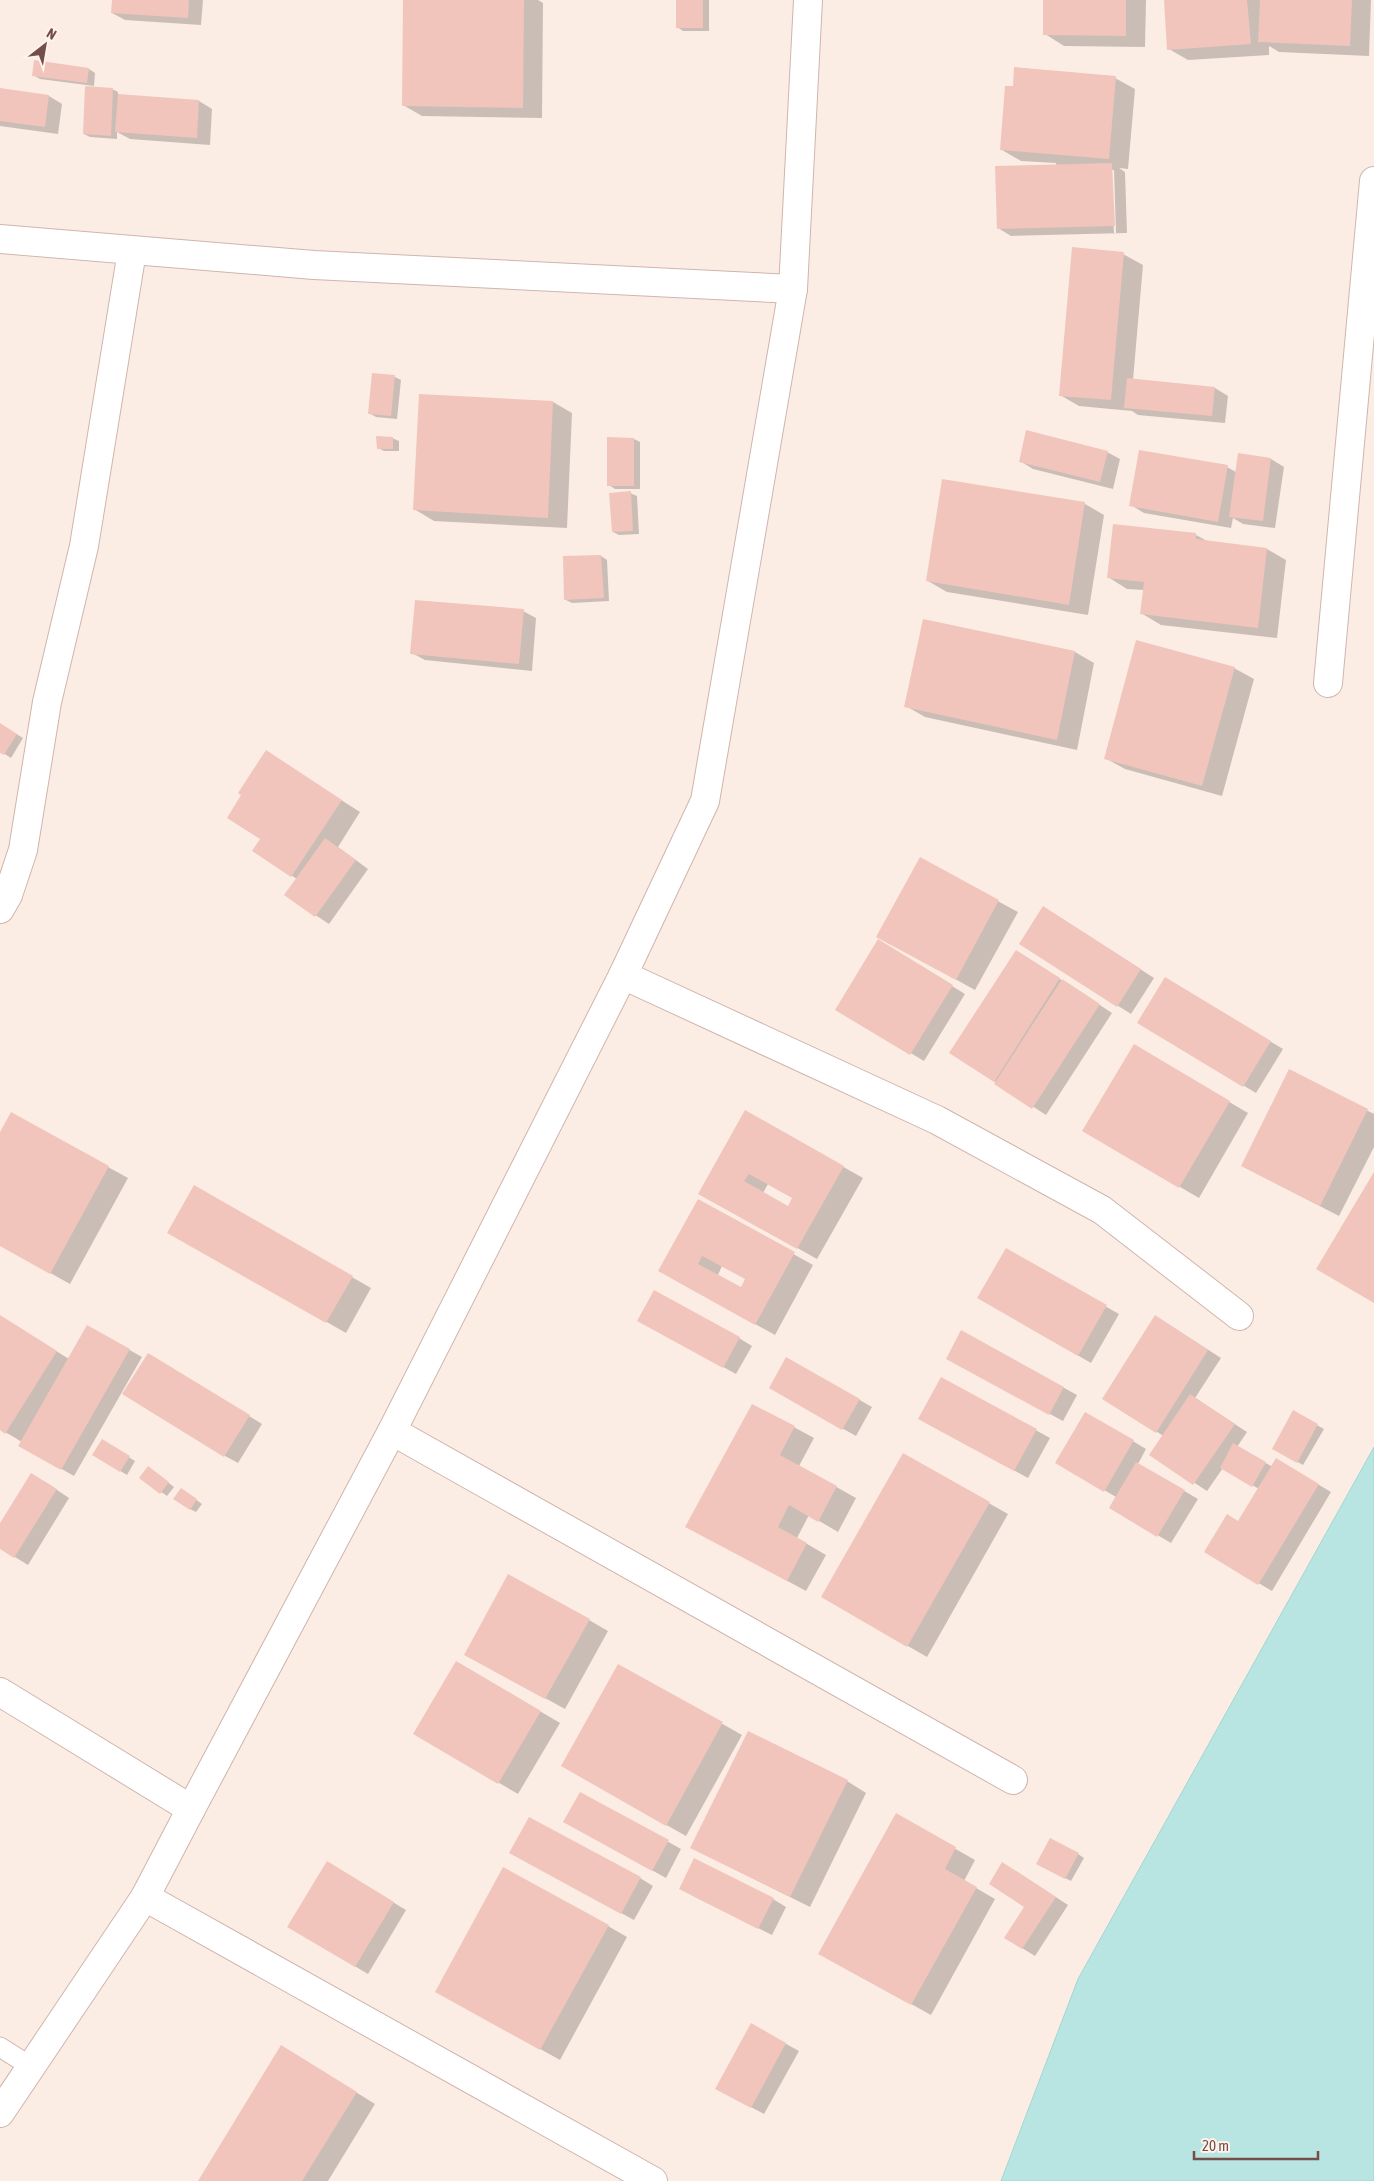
<svg xmlns="http://www.w3.org/2000/svg" width="1374" height="2181" viewBox="0 0 1374 2181" font-family="'Asap Condensed',sans-serif">
  <style>
    .water { fill: #b8e5e2; stroke: #9fd7d4 }
    .shadow { fill: #0003; fill-rule: evenodd }
    .building { fill: #f1c5bc; fill-rule: evenodd }
    .lines { fill: none; stroke-linecap: round; stroke-linejoin: round }
    .lane-casing { stroke: #cfb5ad; stroke-width: 21 }
    .street-casing { stroke: #cfb5ad; stroke-width: 30 }
    .lane { stroke: #fff; stroke-width: 19 }
    .street { stroke: #fff; stroke-width: 28 }
  </style>
  <rect width="100%" height="100%" fill="#fcede4"/>
  <!-- water -->
  <path class="water" d="M1374 1447V2181H1001L1078 1979Z"/>
  <!-- shadow -->
  <g class="shadow">
    <path d="M113 0H203L201 25 125 20 112 13Z"/>
    <path d="M404 0H538L543 3 542 118 422 116 403 105Z"/>
    <path d="M677 0H709V31H683L677 27Z"/>
    <path d="M1045 0H1146L1145 47 1064 46 1045 34Z"/>
    <path d="M1165 0H1371L1369 56 1279 52 1269 46V55L1188 60 1169 49Z"/>
    <path d="M89 69 95 73 94 86 40 79 33 75Z"/>
    <path d="M1115 78 1135 89 1128 169 1119 168 1125 172 1127 233 1011 236 998 228 1056 165V163L1021 161 1002 150ZM1111 170H1114L1116 233H1114Z"/>
    <path d="M112 89 118 92V95L199 101 212 109 210 145 130 139 117 132V139L90 137 84 134Z"/>
    <path d="M0 90 49 96 62 104 58 134 0 126Z"/>
    <path d="M1123 254 1143 265 1133 380 1215 388 1228 396 1225 423 1138 415 1132 411 1079 406 1060 395Z"/>
    <path d="M373 375 395 377 401 380 397 419 376 417 369 413Z"/>
    <path d="M420 395 553 402 572 413 567 528 434 521 414 509Z"/>
    <path d="M392 438 399 441V451H384L378 448Z"/>
    <path d="M634 439 640 442V489H615L609 485Z"/>
    <path d="M1107 452 1120 459 1113 489 1033 469 1020 461Z"/>
    <path d="M1271 459 1284 467 1275 528 1243 524 1233 518 1231 528 1144 513 1131 505 1227 467 1236 472Z"/>
    <path d="M630 493 637 496 639 534 619 535 613 532Z"/>
    <path d="M1085 504 1104 515 1088 615 947 592 928 581Z"/>
    <path d="M1196 535 1209 542 1267 549 1286 560 1277 638 1161 625 1141 613 1144 590 1127 589 1108 577Z"/>
    <path d="M601 556 607 560 609 601 572 603 566 600Z"/>
    <path d="M523 611 536 618 532 671 425 660 412 653Z"/>
    <path d="M924 620 1075 652 1094 663 1077 750 925 717 906 706Z"/>
    <path d="M1234 668 1254 679 1222 796 1125 769 1105 758Z"/>
    <path d="M0 724 23 738 11 758 0 751Z"/>
    <path d="M266 752 360 812 338 847 368 869 329 924 285 895 297 879 254 851 262 839 243 794Z"/>
    <path d="M920 859 1018 912 975 990 897 947Z"/>
    <path d="M1056 915 1154 978 1131 1014 1020 944Z"/>
    <path d="M892 949 965 994 924 1061 837 1009Z"/>
    <path d="M1029 959 1112 1013 1046 1115 951 1053Z"/>
    <path d="M1165 979 1283 1049 1256 1093 1139 1023Z"/>
    <path d="M1134 1046 1248 1113 1199 1198 1084 1131Z"/>
    <path d="M1290 1071 1374 1114V1147L1339 1216 1242 1166Z"/>
    <path d="M746 1112 863 1178 817 1259 700 1193ZM768 1184 794 1198 788 1207 763 1193Z"/>
    <path d="M0 1134 108 1167 128 1178 70 1284 0 1245Z"/>
    <path d="M194 1187 371 1288 346 1333 169 1232Z"/>
    <path d="M698 1201 813 1265 775 1335 679 1282ZM722 1266 747 1279 741 1288 718 1275Z"/>
    <path d="M1006 1250 1119 1314 1091 1363 979 1298Z"/>
    <path d="M0 1316 69 1359 87 1326 142 1357 74 1476 20 1445 22 1442 0 1429Z"/>
    <path d="M1168 1324 1221 1358 1195 1398 1247 1432 1237 1447 1273 1467 1277 1460 1331 1492 1272 1591 1206 1552 1239 1523 1259 1489 1223 1468 1207 1491 1150 1454 1163 1436 1156 1431Z"/>
    <path d="M652 1328 739 1338 752 1346 736 1374Z"/>
    <path d="M962 1332 1077 1395 1063 1421 960 1366Z"/>
    <path d="M787 1359 872 1407 856 1436 770 1388Z"/>
    <path d="M161 1362 262 1424 238 1463 225 1456Z"/>
    <path d="M941 1378 1050 1438 1028 1478 932 1426Z"/>
    <path d="M753 1405 814 1438 799 1466 856 1498 838 1532 809 1515 797 1538 826 1555 806 1591 706 1537Z"/>
    <path d="M1293 1412 1324 1429 1303 1465 1273 1448Z"/>
    <path d="M1086 1413 1146 1449 1138 1464 1198 1499 1171 1543 1110 1507 1116 1497 1056 1462Z"/>
    <path d="M102 1441 135 1461 127 1475 94 1455Z"/>
    <path d="M904 1455 1008 1514 927 1657 823 1597Z"/>
    <path d="M154 1472 174 1487 167 1496 141 1478Z"/>
    <path d="M45 1482 69 1498 28 1565 0 1548V1525Z"/>
    <path d="M187 1493 202 1504 196 1512 190 1509Z"/>
    <path d="M589 1620 608 1631 565 1709 485 1665Z"/>
    <path d="M457 1662 560 1723 518 1794 415 1734Z"/>
    <path d="M618 1665 742 1735 686 1836 562 1766Z"/>
    <path d="M847 1781 866 1793 810 1907 692 1848Z"/>
    <path d="M581 1793 681 1849 666 1878 565 1822Z"/>
    <path d="M896 1815 975 1860 964 1881 995 1899 931 2015 839 1964Z"/>
    <path d="M1078 1854 1084 1858 1071 1881 1043 1867Z"/>
    <path d="M523 1860 640 1878 653 1886 634 1920Z"/>
    <path d="M327 1863 406 1910 368 1974 289 1927Z"/>
    <path d="M1016 1871 1068 1905 1035 1956 1022 1948 1025 1906Z"/>
    <path d="M693 1896 773 1899 786 1907 772 1935Z"/>
    <path d="M608 1926 627 1937 560 2060 456 2002Z"/>
    <path d="M752 2025 799 2051 764 2114 730 2096Z"/>
    <path d="M301 2058 375 2104 328 2181H199Z"/>
  </g>
  <!-- building -->
  <g class="building">
    <path d="M112 0H189L188 18 111 13Z"/>
    <path d="M403 0H524L523 108 402 106Z"/>
    <rect x="676" y="0" width="27" height="28"/>
    <path d="M1043 0H1126V36L1043 35Z"/>
    <path d="M1164 0H1247L1251 44 1167 50Z"/>
    <path d="M1260 0H1352L1350 46 1258 42Z"/>
    <path d="M34 60 89 68 87 83 32 76Z"/>
    <path d="M1014 67 1116 76 1109 159 1000 150 1005 86H1013Z"/>
    <path d="M85 86 113 88 111 136 83 134Z"/>
    <path d="M0 88 49 95 45 127 0 121Z"/>
    <path d="M118 94 199 100 197 138 115 132Z"/>
    <path d="M1112 163 1115 226 997 229 995 166Z"/>
    <path d="M1072 247 1124 252 1111 400 1059 396Z"/>
    <path d="M372 373 395 375 391 416 368 414Z"/>
    <path d="M1127 378 1215 387 1212 416 1124 408Z"/>
    <path d="M419 394 553 401 548 518 413 510Z"/>
    <path d="M1026 430 1108 451 1100 482 1019 462Z"/>
    <path d="M376 436 393 437V449H377Z"/>
    <path d="M607 437 634 438V486H607Z"/>
    <path d="M1139 450 1228 465 1218 522 1129 506Z"/>
    <path d="M1238 453 1271 458 1263 521 1229 517Z"/>
    <path d="M942 479 1085 502 1069 605 926 581Z"/>
    <path d="M631 491 633 531 612 532 609 493Z"/>
    <path d="M1113 524 1196 533V539L1267 548 1258 628 1140 614 1144 582 1107 578Z"/>
    <path d="M601 555 604 598 564 600 563 556Z"/>
    <path d="M415 600 524 609 519 664 410 654Z"/>
    <path d="M923 619 1075 651 1057 740 904 707Z"/>
    <path d="M1136 640 1235 667 1202 786 1104 759Z"/>
    <path d="M0 723 17 734 4 755 0 753Z"/>
    <path d="M266 750 342 800 291 877 252 851 260 839 227 818 241 795 238 793Z"/>
    <path d="M325 838 356 860 315 917 284 895Z"/>
    <path d="M920 857 999 900 956 980 876 937Z"/>
    <path d="M1043 906 1141 969 1117 1007 1019 944Z"/>
    <path d="M878 939 953 985 910 1055 835 1010Z"/>
    <path d="M1016 950 1060 978 994 1082 949 1053Z"/>
    <path d="M1165 977 1271 1041 1243 1087 1137 1023Z"/>
    <path d="M1062 979 1100 1004 1032 1109 994 1084Z"/>
    <path d="M1134 1044 1230 1101 1179 1188 1082 1131Z"/>
    <path d="M1289 1069 1368 1109 1320 1206 1241 1166Z"/>
    <path d="M745 1110 844 1166 797 1249 698 1194ZM749 1174 792 1198 788 1206 744 1181Z"/>
    <path d="M11 1112 109 1166 50 1274 0 1246V1132Z"/>
    <path d="M1374 1172V1303L1316 1269Z"/>
    <path d="M194 1185 353 1276 326 1323 167 1233Z"/>
    <path d="M698 1199 795 1252 755 1325 658 1271ZM702 1256 745 1279 741 1287 698 1264Z"/>
    <path d="M1006 1248 1107 1305 1078 1356 977 1298Z"/>
    <path d="M654 1290 740 1337 723 1368 637 1321Z"/>
    <path d="M0 1315 57 1351 5 1434 0 1430Z"/>
    <path d="M1155 1315 1208 1350 1156 1433 1102 1399Z"/>
    <path d="M87 1325 130 1349 61 1470 18 1446Z"/>
    <path d="M961 1330 1064 1387 1049 1415 946 1359Z"/>
    <path d="M148 1353 250 1415 224 1457 122 1394Z"/>
    <path d="M786 1357 860 1399 842 1430 769 1388Z"/>
    <path d="M941 1377 1037 1429 1014 1471 918 1419Z"/>
    <path d="M1190 1394 1235 1424 1193 1485 1149 1455Z"/>
    <path d="M752 1404 795 1426 780 1455 837 1486 818 1522 789 1505 778 1527 807 1543 787 1581 685 1527Z"/>
    <path d="M1293 1410 1318 1424 1297 1463 1272 1449Z"/>
    <path d="M1085 1412 1134 1440 1104 1492 1055 1463Z"/>
    <path d="M102 1439 130 1456 120 1472 92 1455Z"/>
    <path d="M1233 1443 1266 1462 1252 1487 1220 1468Z"/>
    <path d="M903 1453 990 1502 907 1647 821 1597Z"/>
    <path d="M1276 1458 1319 1484 1258 1585 1204 1552 1227 1514 1238 1521Z"/>
    <path d="M1136 1462 1185 1490 1157 1537 1109 1508Z"/>
    <path d="M148 1466 169 1482 160 1494 139 1478Z"/>
    <path d="M31 1473 57 1489 14 1558 0 1549V1523Z"/>
    <path d="M181 1488 197 1499 190 1510 173 1499Z"/>
    <path d="M508 1574 590 1619 545 1699 464 1655Z"/>
    <path d="M456 1661 541 1711 498 1784 413 1734Z"/>
    <path d="M618 1664 723 1722 666 1826 561 1766Z"/>
    <path d="M748 1731 848 1780 790 1897 690 1848Z"/>
    <path d="M580 1792 669 1840 652 1871 563 1822Z"/>
    <path d="M896 1813 956 1847 945 1869 977 1887 911 2005 818 1954Z"/>
    <path d="M529 1817 641 1877 621 1914 509 1853Z"/>
    <path d="M1050 1838 1079 1853 1065 1879 1036 1864Z"/>
    <path d="M694 1858 774 1898 758 1929 679 1889Z"/>
    <path d="M327 1861 394 1902 355 1967 287 1927Z"/>
    <path d="M1002 1862 1056 1897 1022 1949 1004 1938 1024 1907 989 1884Z"/>
    <path d="M503 1867 609 1925 540 2050 435 1992Z"/>
    <path d="M751 2023 786 2043 751 2108 715 2089Z"/>
    <path d="M281 2045 357 2092 302 2181H198Z"/>
  </g>
  <g class="lines">
    <defs>
      <path id="lane" d="M0 2047 30 2066"/>
      <g id="street">
        <path d="M0 239 314 265 793 289 808 0"/>
        <path d="M1328 683 1374 181"/>
        <path d="M0 909 8 895 23 850 47 702 84 546 132 251"/>
        <path d="M623 975 937 1120 1102 1210 1239 1316"/>
        <path d="M392 1431 1013 1780"/>
        <path d="M0 1692 191 1809 145 1897 0 2113"/>
        <path d="M191 1809 392 1431 623 975 705 801 793 289"/>
        <path d="M145 1897 653 2181"/>
      </g>
    </defs>
    <!-- lane casing -->
    <use href="#lane" class="lane-casing"/>
    <!-- street casing -->
    <use href="#street" class="street-casing"/>
    <!-- lane -->
    <use href="#lane" class="lane"/>
    <!-- street -->
    <use href="#street" class="street"/>
  </g>
  <!-- north arrow -->
  <g transform="translate(45 45) rotate(31)" stroke="#fff2ea" stroke-width="4" paint-order="stroke">
  <path d="M0-4L9 19L0 12L-9 19Z" fill="#744f4a"/>
  <text y="-8" font-size="14" font-weight="bold" text-anchor="middle" fill="#744f4a">N</text>
  </g>
  <!-- scale -->
  <path d="M1194 2151v8h124v-8" fill="none" stroke="#744f4a" stroke-width="2.5"/>
  <text x="1202" y="2151" font-size="15" fill="#744f4a" stroke="#fff2ea" stroke-width="4" paint-order="stroke">20 m</text>
</svg>
